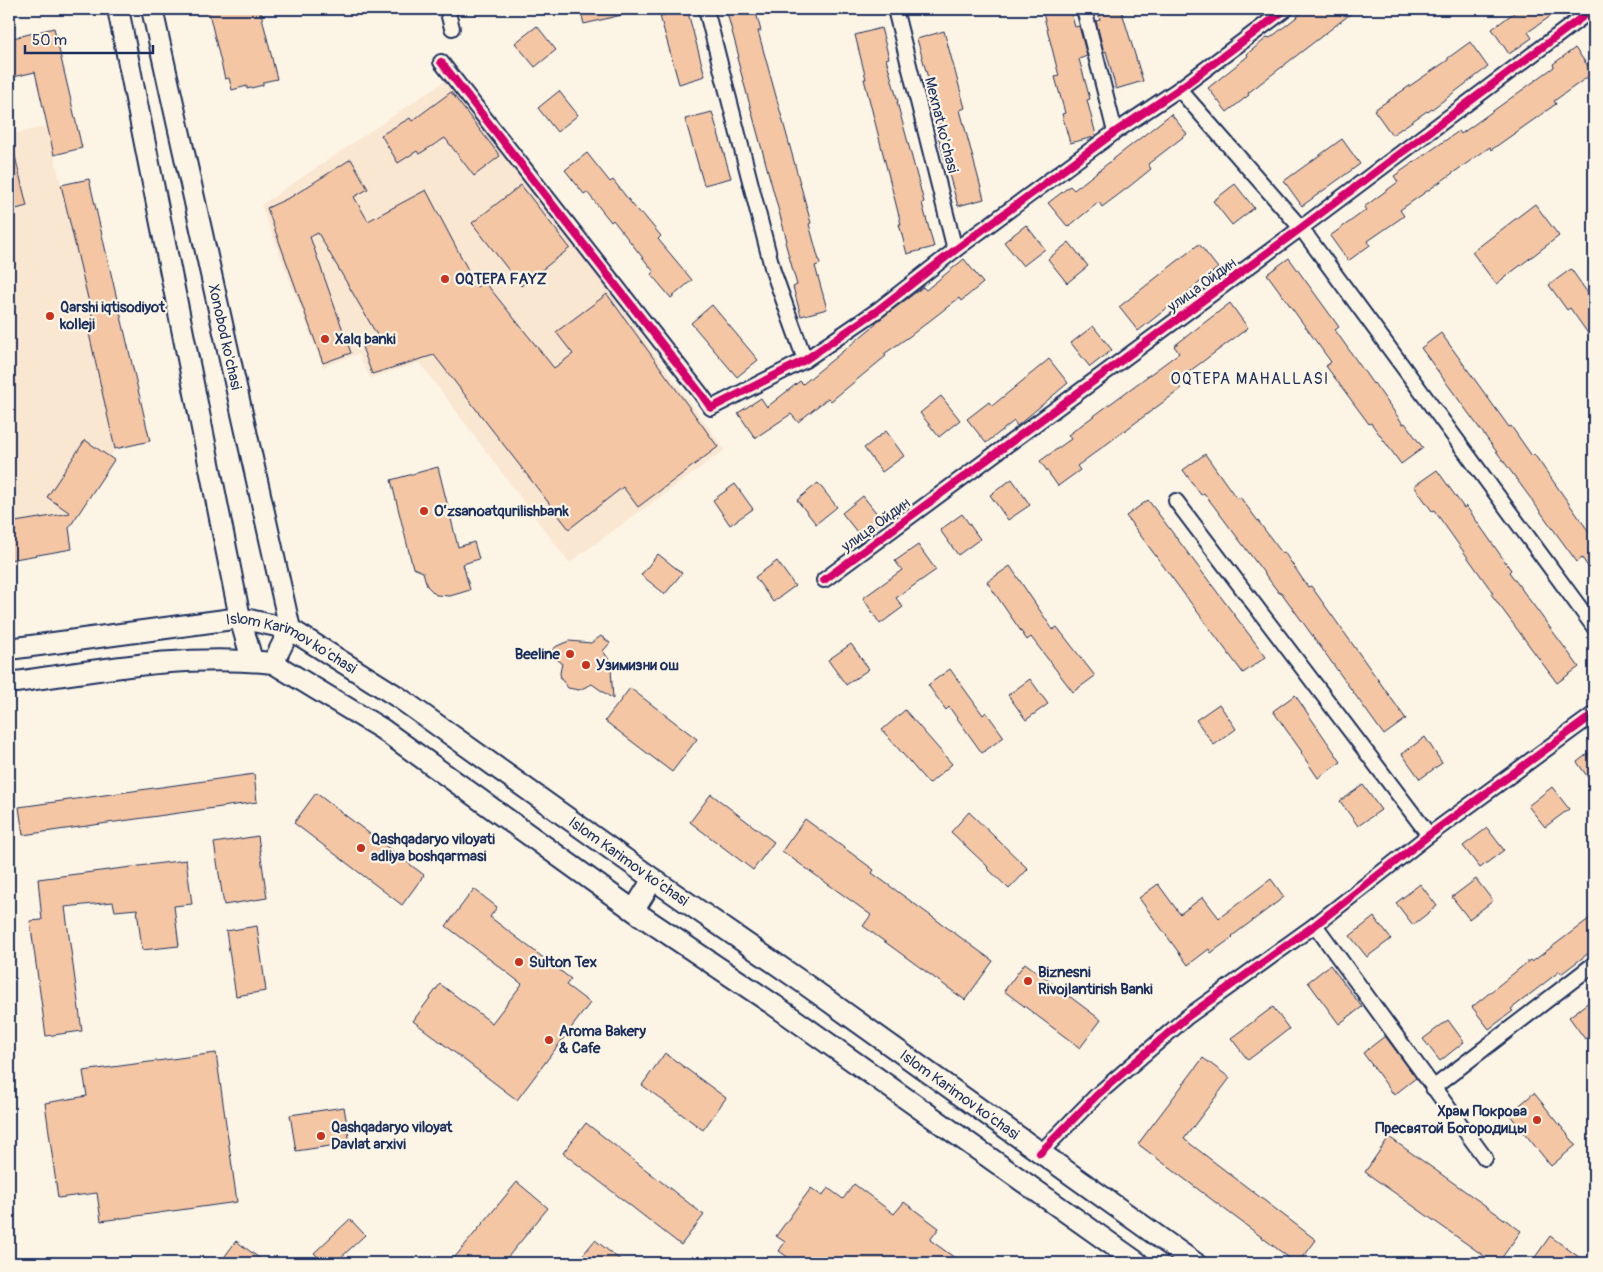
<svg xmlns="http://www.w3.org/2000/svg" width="1603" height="1272" viewBox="0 0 1603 1272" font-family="Pangolin,sans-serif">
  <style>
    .built { fill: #fae7d2 }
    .building { fill: #f4c6a4; stroke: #1b2f5e }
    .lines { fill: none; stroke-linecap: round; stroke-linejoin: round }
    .street-casing { stroke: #1b2f5e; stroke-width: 18 }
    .secondary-casing { stroke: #1b2f5e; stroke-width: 24 }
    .street { stroke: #fcf5e5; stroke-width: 14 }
    .secondary { stroke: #fcf5e5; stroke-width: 20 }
    .cycleway-casing { stroke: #fcf5e5; stroke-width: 11 }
    .cycleway { stroke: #d6006c; stroke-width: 8 }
    .poi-dot { fill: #c8321e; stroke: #fcf5e5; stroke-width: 2 }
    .labels { text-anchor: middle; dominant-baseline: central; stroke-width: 4.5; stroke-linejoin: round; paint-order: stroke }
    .street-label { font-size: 15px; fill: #1b2f5e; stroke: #fcf5e5 }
    .poi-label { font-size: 15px; font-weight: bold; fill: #1b2f5e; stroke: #fcf5e5; text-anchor: start }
    .neighbourhood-label { font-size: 16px; letter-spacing: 1px; fill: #1b2f5e; stroke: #fcf5e5 }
  </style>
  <rect width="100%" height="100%" fill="#fcf5e5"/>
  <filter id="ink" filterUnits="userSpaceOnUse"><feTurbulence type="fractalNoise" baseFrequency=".02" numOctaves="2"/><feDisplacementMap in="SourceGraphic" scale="10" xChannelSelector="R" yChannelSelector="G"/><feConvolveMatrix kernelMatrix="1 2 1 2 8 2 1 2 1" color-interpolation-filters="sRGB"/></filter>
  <g filter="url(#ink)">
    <!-- built -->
    <g class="built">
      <path d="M452 76 725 450 569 563 420 363 370 378 358 354 323 367 261 205Z"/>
      <path d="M47 126 95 327 88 329 115 449 110 457 114 460 76 517 68 512 66 513 9 523V135Z"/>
    </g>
    <!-- building -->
    <g class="building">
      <path d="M208 9H260L277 79 263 82V85L247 89V86L232 90 229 78 225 79Z"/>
      <path d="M580 9H625L626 14 584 24Z"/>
      <path d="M687 9 705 76 679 84 660 16Z"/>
      <path d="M726 9H755L761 31H758L811 223 809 224 820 264 815 266 827 309 801 316 793 287 797 285 785 242 787 241 737 58 739 57Z"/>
      <path d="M1042 9H1070L1075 27 1079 26 1087 56 1079 59 1090 99 1087 100 1096 135 1094 137 1070 143 1062 114 1065 113 1055 77 1059 76Z"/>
      <path d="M1097 9H1121L1143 81 1116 89 1106 51 1104 52 1096 21 1100 20Z"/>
      <path d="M1307 9H1357L1248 93 1249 95 1227 112 1208 88 1248 56 1247 54 1268 37 1270 38Z"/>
      <path d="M1519 9H1561L1528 32 1532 38 1509 54 1492 29Z"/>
      <path d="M537 26 556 50 535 67 515 43Z"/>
      <path d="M54 28 82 148 54 155 35 72 9 78V39Z"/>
      <path d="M881 28 889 58 886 59 898 102H897L924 202 922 203 934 247 907 254 899 224H901L864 79H866L855 35Z"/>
      <path d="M944 31 965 108 960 110 984 199 958 206 935 125 941 124 917 39Z"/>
      <path d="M1470 42 1488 67 1428 112 1427 111 1392 135 1374 110 1448 60V58Z"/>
      <path d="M1575 48 1593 73 1554 101 1556 104 1491 150 1490 147 1400 210 1404 216 1368 241 1370 245 1348 261 1330 236 1366 210 1364 207 1398 182 1394 176 1459 131 1461 134 1554 67 1553 64Z"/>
      <path d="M559 91 578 115 557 132 538 108Z"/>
      <path d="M451 92 500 156 474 176 445 138 419 154 417 151 398 163 381 135 410 118 412 121Z"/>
      <path d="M712 112 731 178 704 185 685 119Z"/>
      <path d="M1171 114 1187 134 1148 164 1151 169 1130 186 1102 207 1099 202 1068 227 1048 203 1070 186 1074 190Z"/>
      <path d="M1342 139 1360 164 1302 206 1284 181Z"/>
      <path d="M9 152H14L27 206 9 211Z"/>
      <path d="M587 153 610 182 613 180 640 214 642 213 661 236 658 239 692 280 671 298 651 274 654 272 613 220 611 222 587 192 584 194 565 170Z"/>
      <path d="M351 159 368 189 354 197 368 221 426 190 477 287 484 281 554 368 573 354 556 332 607 294 718 447 638 507 623 487 569 529 434 355 372 374 362 347 381 342 318 233 310 237 351 353 323 363 267 208 291 197Z"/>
      <path d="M89 179 150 441 115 449 88 329 95 328 61 185Z"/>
      <path d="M1235 184 1254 208 1232 225 1213 201Z"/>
      <path d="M521 185 570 248 521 286 472 223Z"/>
      <path d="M1535 204 1559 236 1496 284 1472 252Z"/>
      <path d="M1026 225 1045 249 1023 266 1004 242Z"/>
      <path d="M1069 242 1088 266 1067 283 1048 259Z"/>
      <path d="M1199 244 1218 268 1138 331 1119 307Z"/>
      <path d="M1289 258 1339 327 1335 330 1373 384 1374 383 1403 424 1405 423 1423 448 1401 464 1371 423 1369 424 1326 366 1331 362 1267 274Z"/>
      <path d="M964 259 983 283 961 301 959 298 910 336 884 354 886 356 831 401 828 398 798 422 791 414 755 438 738 413 761 398 767 407 800 381 803 384 876 324 875 323 923 287 926 290Z"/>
      <path d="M1571 269 1594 302V342L1570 308 1567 310 1549 285Z"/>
      <path d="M1230 303 1248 328 1175 382 1181 389 1077 466 1080 470 1058 486 1040 461 1071 439 1068 435 1179 353 1174 346Z"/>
      <path d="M712 305 758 360 737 377 691 323Z"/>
      <path d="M1093 326 1112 350 1090 367 1071 343Z"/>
      <path d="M1441 333 1509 427 1511 426 1532 456 1534 454 1594 539V575L1582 558 1577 562 1421 348Z"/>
      <path d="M1049 359 1068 383 1017 426 1014 421 986 443 967 419 989 402 992 406Z"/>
      <path d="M941 396 960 420 939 437 920 413Z"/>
      <path d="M886 431 904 456 882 472 864 448Z"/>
      <path d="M85 440 114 460 69 528 72 549 9 560V523L70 513 47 497Z"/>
      <path d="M1205 454 1237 499 1240 497 1282 553 1284 552 1308 587 1311 586 1406 719 1384 735 1281 592 1279 593 1204 493 1201 495 1183 470Z"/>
      <path d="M438 467 458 547 474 542 479 559 463 564 470 590 450 596 436 595 427 586 423 572 413 568 391 480Z"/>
      <path d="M1437 470 1464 508 1466 506 1511 570 1509 572 1579 667 1557 683 1491 594 1493 593 1434 510 1432 511 1414 486Z"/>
      <path d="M1012 479 1030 505 1008 520 990 495Z"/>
      <path d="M818 483 837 507 816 524 797 500Z"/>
      <path d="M735 484 753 509 730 525 713 500Z"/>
      <path d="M863 496 882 520 861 537 842 513Z"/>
      <path d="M1148 500 1266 657 1243 673 1126 516Z"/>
      <path d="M962 514 980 539 958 555 940 530Z"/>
      <path d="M918 545 936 570 896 598 903 607 880 624 863 598 902 570 895 561Z"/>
      <path d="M658 554 682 573 665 594 641 575Z"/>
      <path d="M777 561 795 586 773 602 755 577Z"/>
      <path d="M1010 566 1053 630 1057 627 1095 676 1073 692 1031 637 1027 640 987 582Z"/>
      <path d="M601 636 610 643 603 651 610 661 611 668 613 699 592 684 579 690 568 688 561 679 560 673 562 663 548 653 557 646 569 641 591 643Z"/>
      <path d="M851 644 869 669 846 685 828 660Z"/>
      <path d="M950 669 983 715 986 712 1004 737 982 753 949 707 946 710 928 685Z"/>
      <path d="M1030 679 1048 704 1026 720 1008 695Z"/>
      <path d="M630 688 697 739 672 772 605 721Z"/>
      <path d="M1295 695 1341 762 1318 778 1301 753 1302 752 1273 711Z"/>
      <path d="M1219 704 1236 729 1214 745 1196 720Z"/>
      <path d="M905 710 952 764 929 784 882 730Z"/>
      <path d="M1425 737 1442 763 1420 779 1402 754Z"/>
      <path d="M1594 749V786L1577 762Z"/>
      <path d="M254 774 257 802 23 835 19 807Z"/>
      <path d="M1363 785 1381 810 1358 826 1340 801Z"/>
      <path d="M1552 787 1569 809 1545 827 1528 806Z"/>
      <path d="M316 793 424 875 402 905 294 823Z"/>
      <path d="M711 794 774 842 753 870 690 822Z"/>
      <path d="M969 812 1028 869 1009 889 987 868 988 867 951 832Z"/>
      <path d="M805 819 874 870 872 873 993 961 965 1000 863 926 871 915 782 851Z"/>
      <path d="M1487 828 1504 850 1480 868 1463 846Z"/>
      <path d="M258 836 267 898 224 905 214 843Z"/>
      <path d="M186 860 192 904 174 906 179 946 142 950 137 909 115 911 113 902 65 907 82 1031 46 1036 30 921 42 920 38 879Z"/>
      <path d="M1271 879 1284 897 1232 936 1233 937 1211 953 1209 949 1188 965 1139 898 1158 884 1180 914 1203 897 1219 918Z"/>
      <path d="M1476 879 1493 901 1469 919 1452 897Z"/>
      <path d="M1420 884 1437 906 1413 925 1396 903Z"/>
      <path d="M474 889 497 907 490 917 571 979 566 985 590 1003 517 1100 413 1021 440 984 492 1023 522 984 446 926Z"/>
      <path d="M1594 915V949L1561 974 1560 971 1511 1009 1513 1011 1489 1029 1472 1007 1530 960 1532 962Z"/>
      <path d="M1374 917 1391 939 1367 957 1350 936Z"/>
      <path d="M257 926 266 991 236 996 226 931Z"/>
      <path d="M1025 963 1101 1020 1080 1048 1004 991Z"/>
      <path d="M1330 965 1362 1007 1339 1024 1308 982Z"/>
      <path d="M1594 998V1032L1585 1039 1569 1017Z"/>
      <path d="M1273 1007 1289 1029 1248 1060 1231 1038Z"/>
      <path d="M1448 1020 1464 1042 1440 1061 1423 1039Z"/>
      <path d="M1385 1036 1416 1078 1394 1095 1363 1053Z"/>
      <path d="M216 1053 237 1202 101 1221 97 1193 58 1198 45 1103 87 1096 83 1071Z"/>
      <path d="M665 1053 726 1098 703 1130 642 1085Z"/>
      <path d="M1203 1058 1230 1078 1184 1139 1316 1240 1299 1263H1296L1138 1144Z"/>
      <path d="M1534 1093 1576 1145 1551 1166 1509 1114Z"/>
      <path d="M344 1107 350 1143 296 1151 290 1115Z"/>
      <path d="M586 1123 704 1215 681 1245 563 1153Z"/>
      <path d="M1389 1137 1521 1231 1498 1263H1494L1365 1172Z"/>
      <path d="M517 1182 548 1208 503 1263H450Z"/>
      <path d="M854 1184 894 1214 904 1202 939 1228 930 1240 962 1263H796L779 1251 785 1242 776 1236 811 1188 822 1196 828 1188 843 1199Z"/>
      <path d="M350 1219 365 1235 335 1263H324L314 1253Z"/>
      <path d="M1550 1236 1587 1263H1531Z"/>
      <path d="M595 1240 624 1263H576Z"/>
      <path d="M236 1241 266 1263H220Z"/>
    </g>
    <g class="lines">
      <defs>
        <g id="street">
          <path d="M447 9 452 28"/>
          <path d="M706 9 773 271 805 360"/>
          <path d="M895 9 955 250"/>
          <path d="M1084 9 1115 132"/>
          <path d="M441 62 701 394 711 408 805 360 878 310 955 250 1115 132 1179 89 1286 9"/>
          <path d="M1179 89 1301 228 1594 627"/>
          <path d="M1176 501 1429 835"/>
          <path d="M824 580 1301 228 1593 9"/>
          <path d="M1315 925 1485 1158"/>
          <path d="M1433 1088 1594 964"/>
          <path d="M1040 1153 1097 1095 1187 1017 1315 925 1429 835 1594 714"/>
        </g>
        <g id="secondary">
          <path d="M118 9 240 618 252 660"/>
          <path id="s1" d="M152 9 290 629 273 663"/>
          <path id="s2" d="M9 649 240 618 290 629 398 697 653 879 802 982 1195 1263"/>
          <path d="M9 683C96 671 184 653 273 663L382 729 640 915 774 1005 1138 1263"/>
          <path d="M634 910 653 879"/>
        </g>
      </defs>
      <!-- street casing -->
      <use href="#street" class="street-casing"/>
      <!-- secondary casing -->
      <use href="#secondary" class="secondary-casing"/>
      <!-- street -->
      <use href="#street" class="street"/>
      <!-- secondary -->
      <use href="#secondary" class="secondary"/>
      <defs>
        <g id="cycleway">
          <path d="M441 62 701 394 711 408 805 360 878 310 955 250 1115 132 1179 89 1286 9"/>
          <path d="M824 580 1301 228 1593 9"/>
          <path d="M1040 1153 1097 1095 1187 1017 1315 925 1429 835 1594 714"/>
        </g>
      </defs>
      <!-- cycleway casing -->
      <use href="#cycleway" class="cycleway-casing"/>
      <!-- cycleway -->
      <use href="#cycleway" class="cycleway"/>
    </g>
  </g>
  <!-- markers -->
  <g class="poi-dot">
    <circle cx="445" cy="279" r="5"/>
    <circle cx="50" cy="316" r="5"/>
    <circle cx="325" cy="339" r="5"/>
    <circle cx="424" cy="511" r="5"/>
    <circle cx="570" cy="654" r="5"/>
    <circle cx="586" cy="665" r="5"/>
    <circle cx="361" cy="848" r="5"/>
    <circle cx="519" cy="962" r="5"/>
    <circle cx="1028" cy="981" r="5"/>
    <circle cx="549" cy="1040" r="5"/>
    <circle cx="1537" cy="1120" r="5"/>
    <circle cx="321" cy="1136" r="5"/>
  </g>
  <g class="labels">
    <!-- street labels -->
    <g class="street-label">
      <text transform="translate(941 125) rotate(76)">Mexnat ko'chasi</text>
      <text transform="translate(1202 285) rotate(-36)">улица Ойдин</text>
      <text stroke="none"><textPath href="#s1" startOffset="336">Xonobod ko'chasi</textPath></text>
      <text transform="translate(876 525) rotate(-36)">улица Ойдин</text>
      <text stroke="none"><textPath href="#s2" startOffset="290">Islom Karimov ko‘chasi</textPath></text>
      <text stroke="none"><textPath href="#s2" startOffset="695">Islom Karimov ko‘chasi</textPath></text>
      <text stroke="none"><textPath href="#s2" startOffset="1100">Islom Karimov ko‘chasi</textPath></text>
    </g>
    <!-- poi labels -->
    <g class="poi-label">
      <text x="455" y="279">OQTEPA FAYZ</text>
      <text x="60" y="307">Qarshi iqtisodiyot<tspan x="60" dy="17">kolleji</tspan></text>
      <text x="335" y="339">Xalq banki</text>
      <text x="434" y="511">Oʻzsanoatqurilishbank</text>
      <text x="560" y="654" text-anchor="end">Beeline</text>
      <text x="596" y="665">Узимизни ош</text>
      <text x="371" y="839">Qashqadaryo viloyati<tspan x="371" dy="17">adliya boshqarmasi</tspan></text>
      <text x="529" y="962">Sulton Tex</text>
      <text x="1038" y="972">Biznesni<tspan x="1038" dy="17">Rivojlantirish Banki</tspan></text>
      <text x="559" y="1031">Aroma Bakery<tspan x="559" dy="17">&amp; Cafe</tspan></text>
      <text x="1527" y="1111" text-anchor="end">Храм Покрова<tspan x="1527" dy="17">Пресвятой Богородицы</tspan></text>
      <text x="331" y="1127">Qashqadaryo viloyat<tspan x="331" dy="17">Davlat arxivi</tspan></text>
    </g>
    <!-- neighbourhood labels -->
    <g class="neighbourhood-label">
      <text x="1250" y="379">OQTEPA MAHALLASI</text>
    </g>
  </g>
  <!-- margin -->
  <rect width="1603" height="1272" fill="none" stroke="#fcf5e5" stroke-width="30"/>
  <rect x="15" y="15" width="1573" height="1242" fill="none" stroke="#1b2f5e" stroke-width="2" filter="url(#ink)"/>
  <!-- scale -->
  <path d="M25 45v8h128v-8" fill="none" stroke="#1b2f5e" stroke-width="2.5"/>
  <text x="32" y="45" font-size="15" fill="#1b2f5e" stroke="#fcf5e5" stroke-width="4" paint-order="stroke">50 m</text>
</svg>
